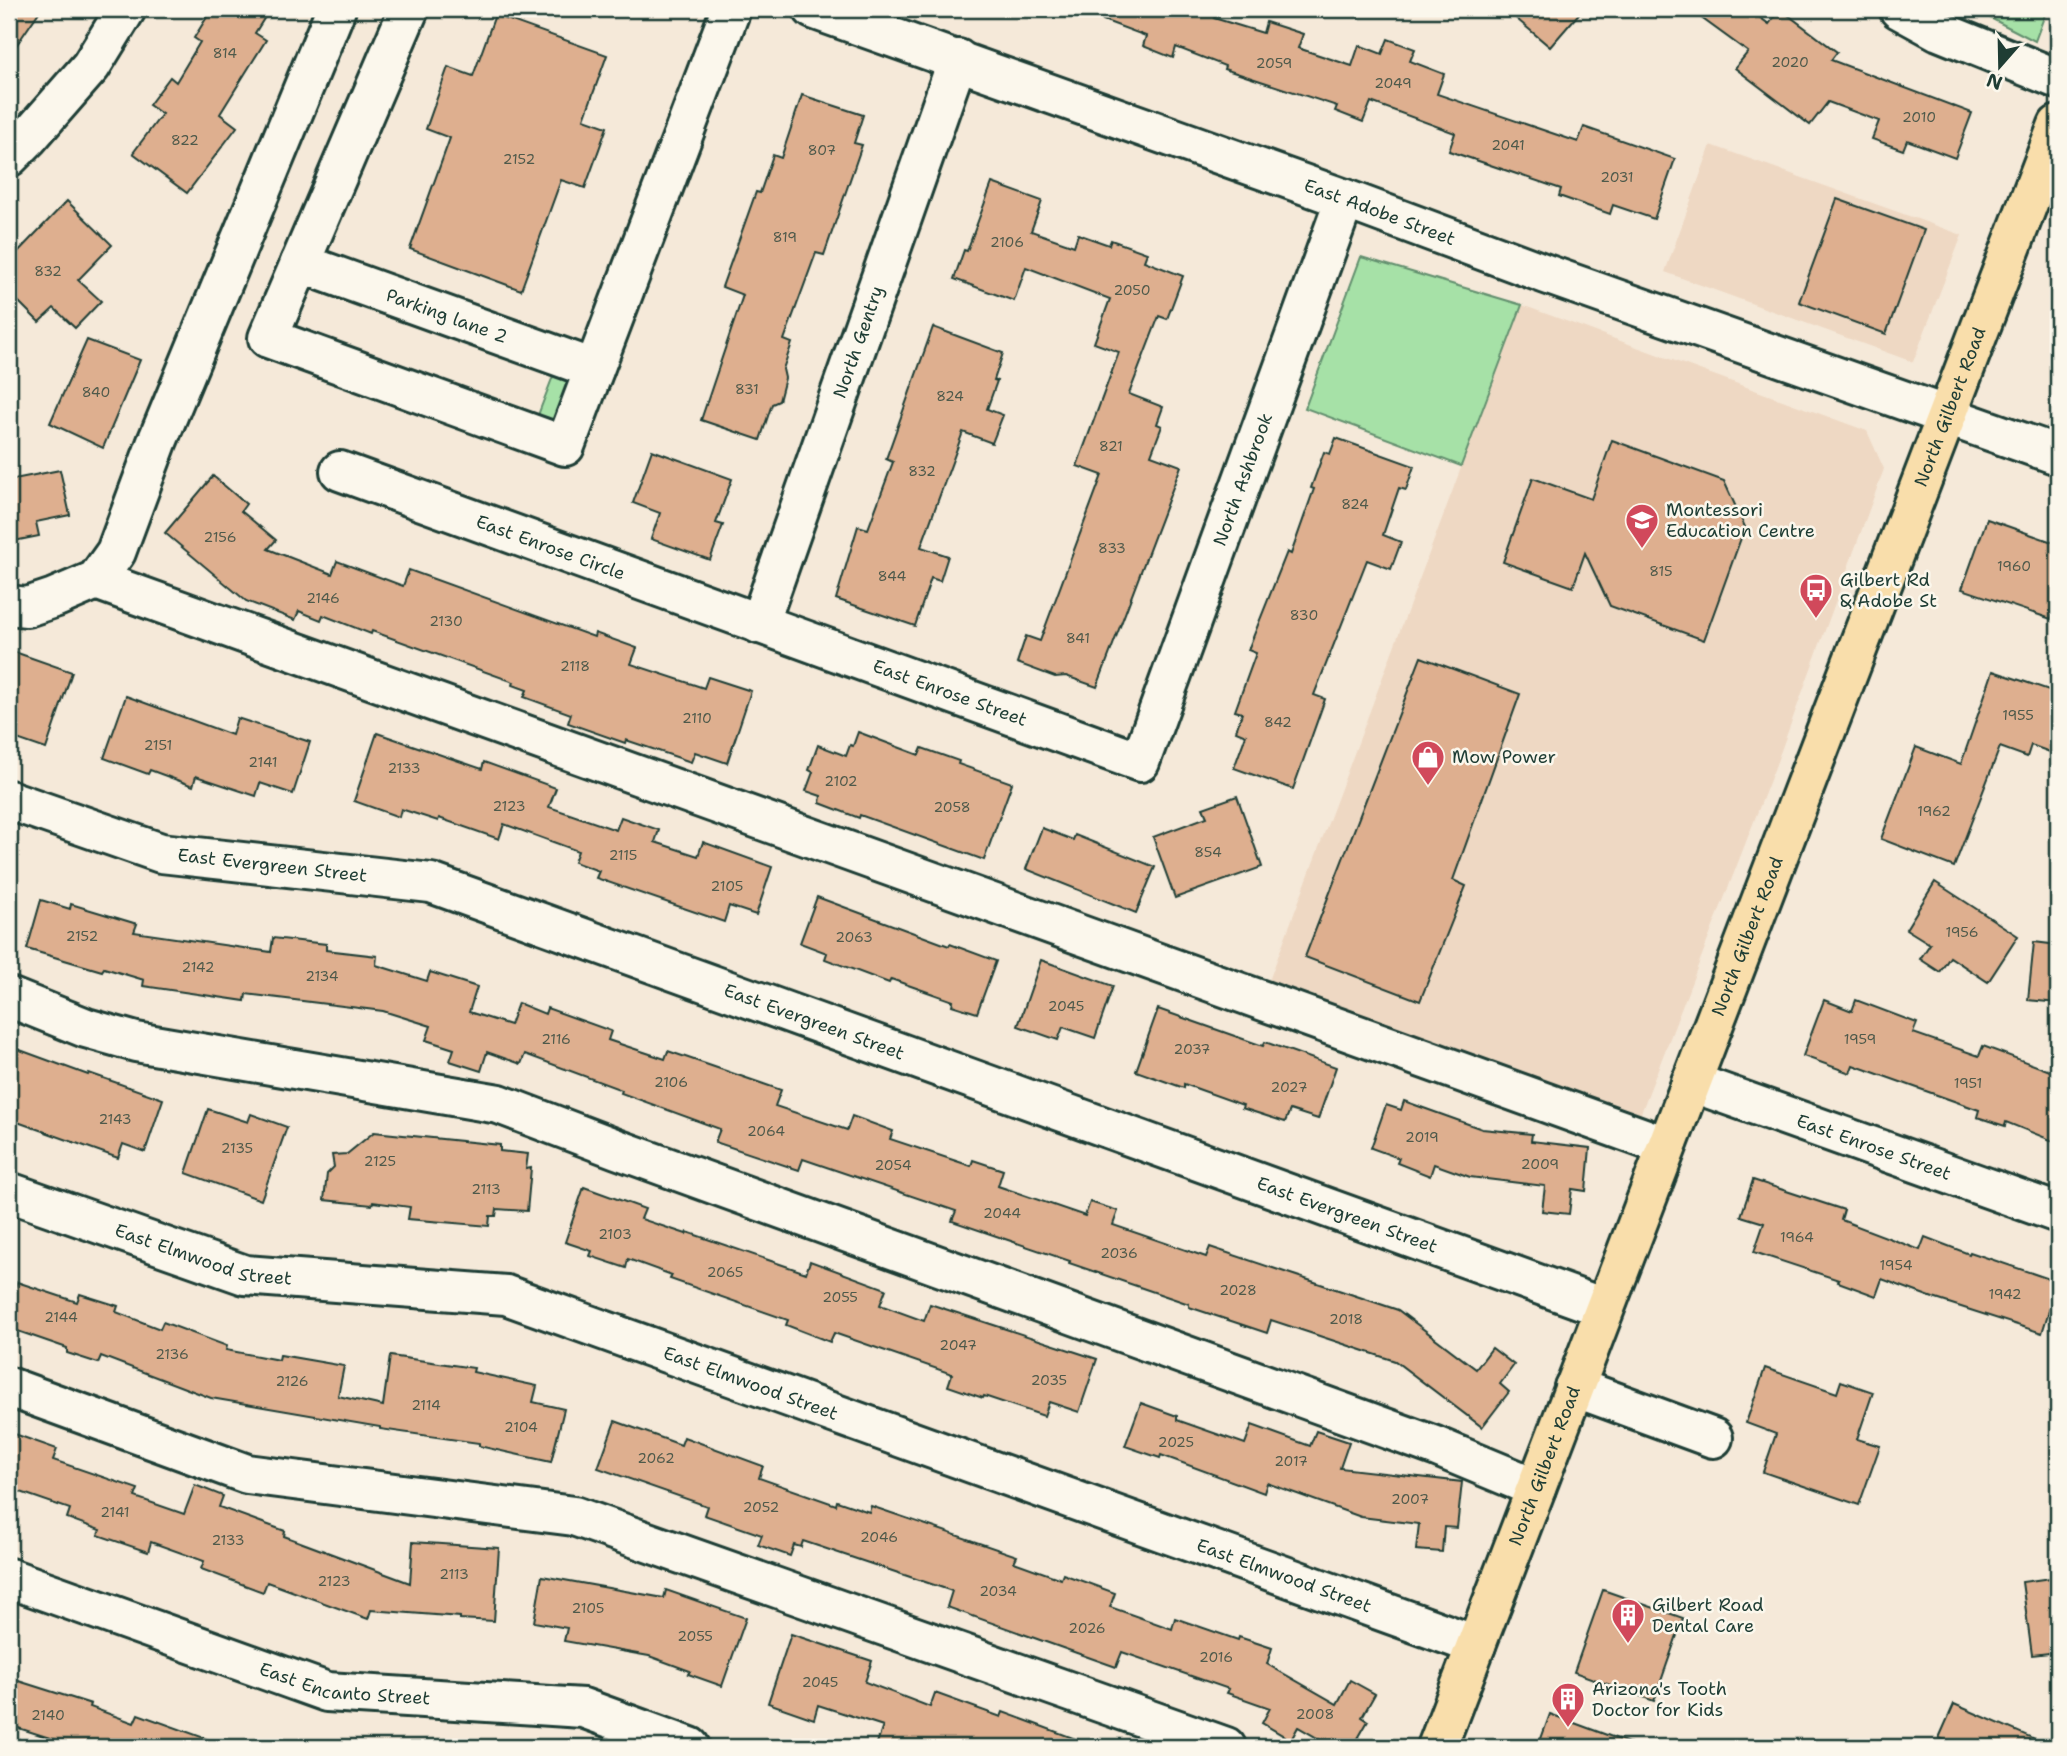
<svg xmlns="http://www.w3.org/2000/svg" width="2067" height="1756" viewBox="0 0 2067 1756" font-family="'Shantell Sans',sans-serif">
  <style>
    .built { fill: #eed8c3 }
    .green { fill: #a6e1a7; stroke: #628f6e; stroke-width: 2 }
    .building { fill: #deaf8f; stroke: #1f3d34; stroke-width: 2 }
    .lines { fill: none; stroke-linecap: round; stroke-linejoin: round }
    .minor-casing { stroke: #1f3d34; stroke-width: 44 }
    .major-casing { stroke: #1f3d34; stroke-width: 44 }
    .minor { stroke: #fbf7ec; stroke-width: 38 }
    .major { stroke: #f9deab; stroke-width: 38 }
    .labels { text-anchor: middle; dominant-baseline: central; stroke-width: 5; stroke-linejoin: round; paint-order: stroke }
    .number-label { font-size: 14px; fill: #4f5a4b }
    .street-label { font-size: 18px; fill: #1f3d34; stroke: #fbf7ec }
    .poi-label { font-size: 18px; fill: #1f3d34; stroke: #fbf7ec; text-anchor: start }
  </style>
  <rect width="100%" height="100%" fill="#f5e9d9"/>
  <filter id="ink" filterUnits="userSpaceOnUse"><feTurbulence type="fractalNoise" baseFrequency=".0143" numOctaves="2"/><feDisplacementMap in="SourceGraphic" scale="14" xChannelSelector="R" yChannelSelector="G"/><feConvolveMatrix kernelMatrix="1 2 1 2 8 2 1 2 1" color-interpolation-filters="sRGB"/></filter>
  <g filter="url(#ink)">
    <!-- built -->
    <g class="built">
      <path d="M1711 145 1962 235 1913 362 1665 272Z"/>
      <path d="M1522 305 1867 431 1884 469 1775 767 1634 1131 1264 994Z"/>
    </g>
    <!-- green -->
    <g class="green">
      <path d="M1973 9H2047L2035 41Z"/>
      <path d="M1361 257 1522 305 1461 466 1305 408Z"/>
      <path d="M555 371 570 376 550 429 535 423Z"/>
    </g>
    <!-- building -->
    <g class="building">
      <path d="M9 9H41L9 56Z"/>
      <path d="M212 9H270L255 33 266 40 220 114 237 127 187 193 133 153 162 114 149 105 170 77 176 82 200 42 194 38Z"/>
      <path d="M1079 9H1218L1214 18 1263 33 1266 22 1303 34 1298 48 1352 66 1359 45 1382 54 1388 39 1415 49 1410 61 1444 74 1437 94 1578 142 1584 127 1675 159 1654 219 1613 205 1610 214 1559 196 1561 189 1449 151 1455 133 1371 102 1363 122 1335 111 1337 106 1224 69 1225 66 1176 47 1173 58 1143 46 1146 36 1079 11Z"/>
      <path d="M1505 9H1583L1550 47Z"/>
      <path d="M1689 9H1748L1769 24 1780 9 1837 52 1831 60 1972 113 1955 158 1907 140 1903 150 1872 139 1879 121 1828 102 1810 125 1735 68 1748 52Z"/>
      <path d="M495 15 607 55 584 119 607 127 585 188 561 180 521 290 410 249 450 138 426 129 448 67 473 76Z"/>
      <path d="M802 95 863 115 854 143 862 145 824 255 816 253 784 340 792 343 783 369 785 378 779 401 772 404 760 440 701 420 743 295 722 287 756 192 760 193 773 155 781 158Z"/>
      <path d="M992 183 1042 201 1031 231 1074 246 1078 234 1109 245 1111 240 1147 253 1144 261 1183 276 1167 319 1159 316 1129 394 1163 407 1157 424 1162 426 1151 455 1181 466 1097 687 1066 676 1055 677 1017 663 1026 636 1040 641 1102 475 1077 466 1119 352 1094 343 1110 299 1026 267 1014 301 954 279 964 250 967 251Z"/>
      <path d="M1837 199 1924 230 1886 334 1799 302Z"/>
      <path d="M67 201 112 245 78 280 101 301 75 328 54 308 39 322 9 292V261Z"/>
      <path d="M933 327 1003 353 994 380 997 381 987 409 1003 415 992 443 963 432 921 547 948 556 940 581 931 578 915 626 836 599 858 526 868 529 893 462 886 459Z"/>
      <path d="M87 340 140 360 103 448 50 423Z"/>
      <path d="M1336 438 1414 466 1406 490 1399 488 1383 535 1401 542 1391 569 1367 560 1314 695 1325 699 1293 789 1234 768 1246 735 1236 731 1242 713 1235 711 1256 653 1248 650 1287 552 1291 554 1314 489 1311 488 1324 452 1330 454Z"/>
      <path d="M1612 440 1724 481 1745 527 1704 640 1610 606 1585 553 1573 587 1503 562 1533 478 1591 499Z"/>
      <path d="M652 450 732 479 716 523 723 525 710 560 651 539 660 513 633 503Z"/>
      <path d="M60 470 70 515 36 522 39 536 9 542V480Z"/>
      <path d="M213 476 246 504 241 511 276 540 268 549 332 574 337 561 403 586 409 570 594 637 595 633 637 648 631 664 704 688 708 677 751 691 727 763 695 752 691 762 626 740 625 743 568 723 571 714 524 697 527 690 513 685 514 682 372 631 371 634 323 615 321 620 299 611 295 620 246 601 165 533Z"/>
      <path d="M1987 519 2058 544V598L2051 619 1962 589Z"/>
      <path d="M9 650 72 672 46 749 14 738 18 727 9 724Z"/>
      <path d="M1421 657 1520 694 1453 880 1466 886 1420 1001 1305 957Z"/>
      <path d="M1993 671 2058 693V755L2031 745 2027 757 2000 747 1954 867 1881 839 1916 747 1961 764Z"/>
      <path d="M126 696 232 735 237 718 310 742 293 794 260 783 256 796 196 776 193 786 150 770 148 774 104 758Z"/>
      <path d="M858 732 919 755 922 748 959 761 958 764 1012 783 984 860 860 815 859 818 820 803 821 796 806 791 813 772 809 770 818 745 846 756 850 745 853 746Z"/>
      <path d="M377 733 482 769 484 762 556 788 549 807 616 830 621 817 659 830 655 842 698 856 703 842 772 867 756 915 729 906 724 922 596 878 599 871 574 862 578 851 504 824 499 839 439 818 438 821 401 809 399 817 354 801Z"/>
      <path d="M1237 796 1262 867 1175 898 1153 837 1207 817 1203 808Z"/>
      <path d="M1042 828 1073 840 1075 835 1155 867 1136 913 1026 869Z"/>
      <path d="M1935 882 2018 936 1988 982 1950 957 1940 972 1920 959 1930 944 1906 929Z"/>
      <path d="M817 897 949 946 950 944 996 961 977 1013 952 1005 953 1001 891 979 889 983 825 959 827 953 800 943Z"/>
      <path d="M41 900 70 909 71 904 137 924 134 932 271 952 273 938 326 944V950L377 956 376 965 427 981 430 972 477 987 469 1012 510 1025 518 1003 545 1014 547 1008 611 1031 608 1040 665 1059 668 1051 781 1090 775 1106 847 1130 852 1116 893 1131 890 1139 971 1166 973 1160 1003 1170 998 1186 1085 1216 1090 1202 1118 1211 1113 1225 1206 1257 1210 1247 1398 1310 1476 1369 1492 1348 1514 1365 1500 1384 1509 1392 1482 1427 1395 1361 1271 1320 1267 1333 1189 1307V1304L1069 1263 1070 1261 952 1221 956 1211 803 1159 799 1170 715 1142 720 1129 621 1093 622 1090 525 1054 521 1064 487 1052 481 1071 450 1061 454 1049 426 1040 431 1026 383 1011 246 994 245 1001 143 986 144 980 104 968 102 971 27 949Z"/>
      <path d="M2034 942 2058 945V1003L2028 1000Z"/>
      <path d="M1041 960 1113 986 1095 1038 1063 1027 1058 1040 1018 1026Z"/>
      <path d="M1824 1000 1852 1011 1856 1000 1917 1023 1913 1033 1979 1056 1983 1046 2058 1074V1143L2006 1122 2005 1126 1977 1117 1979 1110 1853 1065 1850 1073 1803 1056Z"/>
      <path d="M1158 1009 1263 1046 1265 1042 1336 1067 1318 1119 1290 1110 1285 1122 1242 1108 1243 1105 1184 1084V1088L1136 1071Z"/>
      <path d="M9 1046 88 1075 89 1073 163 1099 145 1152 123 1144 118 1158 9 1119Z"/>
      <path d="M1404 1101 1482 1129 1532 1134 1531 1141 1590 1148 1586 1191 1572 1189 1569 1214 1542 1211 1545 1186 1470 1177 1434 1164 1430 1176 1397 1163 1399 1158 1371 1148 1386 1105 1401 1110Z"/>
      <path d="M208 1109 248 1122 251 1114 287 1127 261 1200 186 1173Z"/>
      <path d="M374 1132 500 1145V1151L528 1154 526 1169 531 1168 527 1211 497 1209 496 1216H490L489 1226 408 1219 410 1207 373 1202 372 1205 324 1200 327 1174 334 1167 332 1155 347 1154Z"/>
      <path d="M1753 1180 1844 1210 1841 1220 1920 1250 1925 1237 1969 1254 1970 1252 2058 1282 2042 1333 1933 1298 1882 1279 1876 1296 1838 1282 1839 1280 1754 1252 1764 1223 1741 1216Z"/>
      <path d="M584 1187 645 1209 641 1219 686 1234 687 1232 806 1273 810 1261 886 1289 880 1305 924 1321 930 1304 1097 1359 1079 1412 1049 1402 1044 1416 984 1396 983 1398 948 1386 952 1374 834 1333 830 1342 786 1325 788 1320 670 1279 672 1275 628 1259 626 1268 590 1256 592 1251 565 1242Z"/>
      <path d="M17 1282 77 1302 80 1294 118 1306 116 1312 160 1329 163 1322 227 1346 226 1350 279 1360 280 1355 344 1366 338 1396 383 1406 390 1356 474 1368 473 1372 537 1386 533 1402 564 1409 551 1462 479 1446V1443L380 1429V1427L211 1398 101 1356 98 1363 67 1353V1348L9 1328V1306Z"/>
      <path d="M1765 1368 1837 1393 1841 1381 1873 1392 1857 1439 1880 1446 1859 1505 1763 1472 1776 1434 1746 1423Z"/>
      <path d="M1141 1403 1177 1416V1420L1245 1444 1252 1425 1310 1446 1316 1431 1349 1442 1340 1468 1462 1482 1457 1528 1444 1527 1442 1552 1416 1550 1419 1524 1361 1517 1267 1483 1264 1493 1161 1455 1160 1458 1125 1446Z"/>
      <path d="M615 1421 681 1445 684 1437 763 1466 759 1478 836 1505 837 1501 869 1512 871 1506 1017 1556 1014 1562 1061 1579 1063 1574 1115 1593 1110 1607 1172 1629 1175 1618 1238 1640 1239 1637 1272 1648 1267 1664 1337 1704 1350 1680 1375 1694 1362 1717 1368 1721 1353 1747H1333L1298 1727 1291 1740 1262 1723 1270 1708 1227 1693 1229 1689 1122 1652 1116 1667 947 1607 952 1591 803 1541 801 1547 794 1545 790 1556 758 1545 762 1535 704 1515 707 1506 598 1468Z"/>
      <path d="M9 1432 57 1449 53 1460 138 1489 135 1497 184 1514 195 1485 223 1496 219 1507 285 1531 284 1536 410 1583 413 1542 499 1548 494 1621 460 1619V1617L371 1610 368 1619 267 1582 263 1592 201 1569 204 1561 151 1542 148 1552 98 1535 100 1530 67 1518 70 1509 9 1488Z"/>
      <path d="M542 1576 664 1598 666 1590 746 1618 722 1686 688 1674 690 1671 649 1656 564 1641 567 1628 534 1622Z"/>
      <path d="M2058 1577V1652L2032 1655 2022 1582Z"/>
      <path d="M1603 1590 1683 1618 1654 1701 1574 1672Z"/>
      <path d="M791 1634 872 1661 865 1682 930 1707 935 1693 1001 1717 1003 1712 1092 1745 1091 1747H890L877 1743 883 1726 818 1705 814 1719 768 1703Z"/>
      <path d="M9 1678 91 1704 90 1707 134 1723 138 1714 221 1744 220 1747H78L9 1725Z"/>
      <path d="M1954 1704 2053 1747H1942L1945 1740 1939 1738Z"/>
      <path d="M1550 1714 1634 1745V1747H1538Z"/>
    </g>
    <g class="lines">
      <defs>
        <g id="minor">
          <path d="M409 9 268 338 565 446 731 9"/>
          <path id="s1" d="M813 9 1345 199 1546 274 2058 455"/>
          <path d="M1899 9 1939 31 2058 79"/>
          <path d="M9 157 28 138 91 66 126 9"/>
          <path id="s2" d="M300 263 594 369"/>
          <path id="s3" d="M340 471 1140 762 1345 199"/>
          <path d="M96 580 1666 1146"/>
          <path d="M9 605 27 607 54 598 96 580 116 552 157 442 336 9"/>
          <path id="s4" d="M759 624 958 59"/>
          <path id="s5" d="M9 800 161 853 431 883 1604 1308"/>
          <path d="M9 997 86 1028 136 1042 499 1104 617 1149 1435 1446 1536 1488"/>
          <path id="s6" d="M1691 1082 2058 1213"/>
          <path id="s7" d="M9 1192 245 1275 506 1295 1476 1645"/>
          <path d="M9 1387 247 1474 574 1516 1226 1747"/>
          <path d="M1574 1387 1713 1438"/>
          <path id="s8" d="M9 1578 327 1692 583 1708 690 1747"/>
        </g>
        <g id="major">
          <path id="s9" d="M1437 1747 2058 125"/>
        </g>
      </defs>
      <!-- minor casing -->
      <use href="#minor" class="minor-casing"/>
      <!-- major casing -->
      <use href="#major" class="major-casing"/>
      <!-- minor -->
      <use href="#minor" class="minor"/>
      <!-- major -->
      <use href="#major" class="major"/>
    </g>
  </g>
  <!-- icons -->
  <defs>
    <symbol id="school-pin" viewBox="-11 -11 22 30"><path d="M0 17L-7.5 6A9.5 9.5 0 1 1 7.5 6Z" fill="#d1495b" stroke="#fbf7ec"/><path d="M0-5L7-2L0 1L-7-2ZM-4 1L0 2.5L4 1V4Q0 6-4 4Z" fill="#fff"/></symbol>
    <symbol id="bus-pin" viewBox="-11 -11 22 30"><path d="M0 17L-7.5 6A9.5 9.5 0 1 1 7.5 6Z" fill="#d1495b" stroke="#fbf7ec"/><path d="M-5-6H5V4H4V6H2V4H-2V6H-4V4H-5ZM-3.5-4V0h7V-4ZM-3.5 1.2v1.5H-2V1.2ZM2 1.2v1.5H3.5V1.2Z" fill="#fff"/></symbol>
    <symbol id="shop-pin" viewBox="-11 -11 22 30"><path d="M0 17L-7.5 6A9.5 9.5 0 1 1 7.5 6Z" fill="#d1495b" stroke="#fbf7ec"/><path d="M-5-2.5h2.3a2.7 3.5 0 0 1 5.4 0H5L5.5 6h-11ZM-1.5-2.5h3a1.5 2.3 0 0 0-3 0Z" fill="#fff"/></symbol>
    <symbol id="building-pin" viewBox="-11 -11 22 30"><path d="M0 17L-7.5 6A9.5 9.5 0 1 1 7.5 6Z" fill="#d1495b" stroke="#fbf7ec"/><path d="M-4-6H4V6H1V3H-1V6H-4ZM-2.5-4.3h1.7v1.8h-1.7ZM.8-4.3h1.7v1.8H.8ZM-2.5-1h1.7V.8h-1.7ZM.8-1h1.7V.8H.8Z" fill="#fff"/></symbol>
  </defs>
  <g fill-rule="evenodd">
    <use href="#school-pin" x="1623" y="501" width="38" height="52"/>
    <use href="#bus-pin" x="1797" y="571" width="38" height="52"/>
    <use href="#shop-pin" x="1409" y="738" width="38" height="52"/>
    <use href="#building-pin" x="1609" y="1596" width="38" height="52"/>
    <use href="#building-pin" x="1549" y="1680" width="38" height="52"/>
  </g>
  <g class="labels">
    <!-- number labels -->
    <g class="number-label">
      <text x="225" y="53">814</text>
      <text x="1790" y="62">2020</text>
      <text x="1274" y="63">2059</text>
      <text x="1393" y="83">2049</text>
      <text x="1919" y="117">2010</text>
      <text x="185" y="140">822</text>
      <text x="1508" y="145">2041</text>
      <text x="822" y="150">807</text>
      <text x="519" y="159">2152</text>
      <text x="1617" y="177">2031</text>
      <text x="785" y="237">819</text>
      <text x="1007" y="242">2106</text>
      <text x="48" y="271">832</text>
      <text x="1132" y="290">2050</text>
      <text x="747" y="389">831</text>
      <text x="96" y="392">840</text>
      <text x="950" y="396">824</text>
      <text x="1111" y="446">821</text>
      <text x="922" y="471">832</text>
      <text x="1355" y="504">824</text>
      <text x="220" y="537">2156</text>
      <text x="1112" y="548">833</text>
      <text x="2014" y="566">1960</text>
      <text x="1661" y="571">815</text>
      <text x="892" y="576">844</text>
      <text x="323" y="598">2146</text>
      <text x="1304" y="615">830</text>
      <text x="446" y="621">2130</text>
      <text x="1078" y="638">841</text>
      <text x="575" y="666">2118</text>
      <text x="2018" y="715">1955</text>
      <text x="697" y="718">2110</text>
      <text x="1278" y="722">842</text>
      <text x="158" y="745">2151</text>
      <text x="263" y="762">2141</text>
      <text x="404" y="768">2133</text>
      <text x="841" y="781">2102</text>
      <text x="509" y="806">2123</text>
      <text x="952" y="807">2058</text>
      <text x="1934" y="811">1962</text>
      <text x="1208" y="852">854</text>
      <text x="623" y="855">2115</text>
      <text x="727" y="886">2105</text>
      <text x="1962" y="932">1956</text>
      <text x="82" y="936">2152</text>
      <text x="854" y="937">2063</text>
      <text x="198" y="967">2142</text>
      <text x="322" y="976">2134</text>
      <text x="1066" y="1006">2045</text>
      <text x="556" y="1039">2116</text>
      <text x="1860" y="1039">1959</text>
      <text x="1192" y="1049">2037</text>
      <text x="671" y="1082">2106</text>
      <text x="1968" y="1083">1951</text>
      <text x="1289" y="1087">2027</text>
      <text x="115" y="1119">2143</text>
      <text x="766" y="1131">2064</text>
      <text x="1422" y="1137">2019</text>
      <text x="237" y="1148">2135</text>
      <text x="380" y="1161">2125</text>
      <text x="1540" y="1164">2009</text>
      <text x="893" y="1165">2054</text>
      <text x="486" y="1189">2113</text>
      <text x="1002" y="1213">2044</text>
      <text x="615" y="1234">2103</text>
      <text x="1797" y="1237">1964</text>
      <text x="1119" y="1253">2036</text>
      <text x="1896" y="1265">1954</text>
      <text x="725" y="1272">2065</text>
      <text x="1238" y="1290">2028</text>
      <text x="2005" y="1294">1942</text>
      <text x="840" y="1297">2055</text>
      <text x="61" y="1317">2144</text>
      <text x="1346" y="1319">2018</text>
      <text x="958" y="1345">2047</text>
      <text x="172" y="1354">2136</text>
      <text x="1049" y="1380">2035</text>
      <text x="292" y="1381">2126</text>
      <text x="426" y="1405">2114</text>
      <text x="521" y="1427">2104</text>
      <text x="1176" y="1442">2025</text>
      <text x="656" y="1458">2062</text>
      <text x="1291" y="1461">2017</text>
      <text x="1410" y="1499">2007</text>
      <text x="761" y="1507">2052</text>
      <text x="115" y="1512">2141</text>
      <text x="879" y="1537">2046</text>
      <text x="228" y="1540">2133</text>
      <text x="454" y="1574">2113</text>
      <text x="334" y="1581">2123</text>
      <text x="998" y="1591">2034</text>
      <text x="588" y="1608">2105</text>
      <text x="1087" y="1628">2026</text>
      <text x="695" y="1636">2055</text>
      <text x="1216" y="1657">2016</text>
      <text x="820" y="1682">2045</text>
      <text x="1315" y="1714">2008</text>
      <text x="48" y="1715">2140</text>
    </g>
    <!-- street labels -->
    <g class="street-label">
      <text stroke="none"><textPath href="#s1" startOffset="602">East Adobe Street</textPath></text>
      <text stroke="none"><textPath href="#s2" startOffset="156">Parking lane 2</textPath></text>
      <text stroke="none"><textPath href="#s4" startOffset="299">North Gentry</textPath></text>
      <text stroke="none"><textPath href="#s9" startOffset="1435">North Gilbert Road</textPath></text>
      <text stroke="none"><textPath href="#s3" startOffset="1152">North Ashbrook</textPath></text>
      <text stroke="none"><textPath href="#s3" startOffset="224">East Enrose Circle</textPath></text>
      <text stroke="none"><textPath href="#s3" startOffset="649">East Enrose Street</textPath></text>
      <text stroke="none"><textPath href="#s5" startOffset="273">East Evergreen Street</textPath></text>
      <text stroke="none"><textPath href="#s9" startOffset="868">North Gilbert Road</textPath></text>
      <text stroke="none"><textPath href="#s5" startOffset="840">East Evergreen Street</textPath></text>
      <text stroke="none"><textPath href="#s6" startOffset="194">East Enrose Street</textPath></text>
      <text stroke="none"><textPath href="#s5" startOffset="1407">East Evergreen Street</textPath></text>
      <text stroke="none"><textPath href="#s7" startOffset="205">East Elmwood Street</textPath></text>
      <text stroke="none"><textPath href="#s7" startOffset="772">East Elmwood Street</textPath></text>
      <text stroke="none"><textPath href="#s9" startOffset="301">North Gilbert Road</textPath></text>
      <text stroke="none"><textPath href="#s7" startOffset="1339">East Elmwood Street</textPath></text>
      <text stroke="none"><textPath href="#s8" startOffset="354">East Encanto Street</textPath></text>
    </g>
    <!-- poi labels -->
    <g class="poi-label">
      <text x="1666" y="510">Montessori<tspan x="1666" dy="21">Education Centre</tspan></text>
      <text x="1840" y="580">Gilbert Rd<tspan x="1840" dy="21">&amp; Adobe St</tspan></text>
      <text x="1452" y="757">Mow Power</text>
      <text x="1652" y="1605">Gilbert Road<tspan x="1652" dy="21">Dental Care</tspan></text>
      <text x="1592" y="1689">Arizona's Tooth<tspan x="1592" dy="21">Doctor for Kids</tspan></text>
    </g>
  </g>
  <!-- margin -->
  <rect width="2067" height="1756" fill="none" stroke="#fbf7ec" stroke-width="35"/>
  <rect x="18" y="18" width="2032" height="1721" fill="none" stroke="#1f3d34" stroke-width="2.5" filter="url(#ink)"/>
  <!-- north arrow -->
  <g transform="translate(2000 66) rotate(200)" stroke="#fbf7ec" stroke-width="5" paint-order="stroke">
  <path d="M0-5L12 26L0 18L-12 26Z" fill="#1f3d34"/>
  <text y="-10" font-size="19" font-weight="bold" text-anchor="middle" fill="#1f3d34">N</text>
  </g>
</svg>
